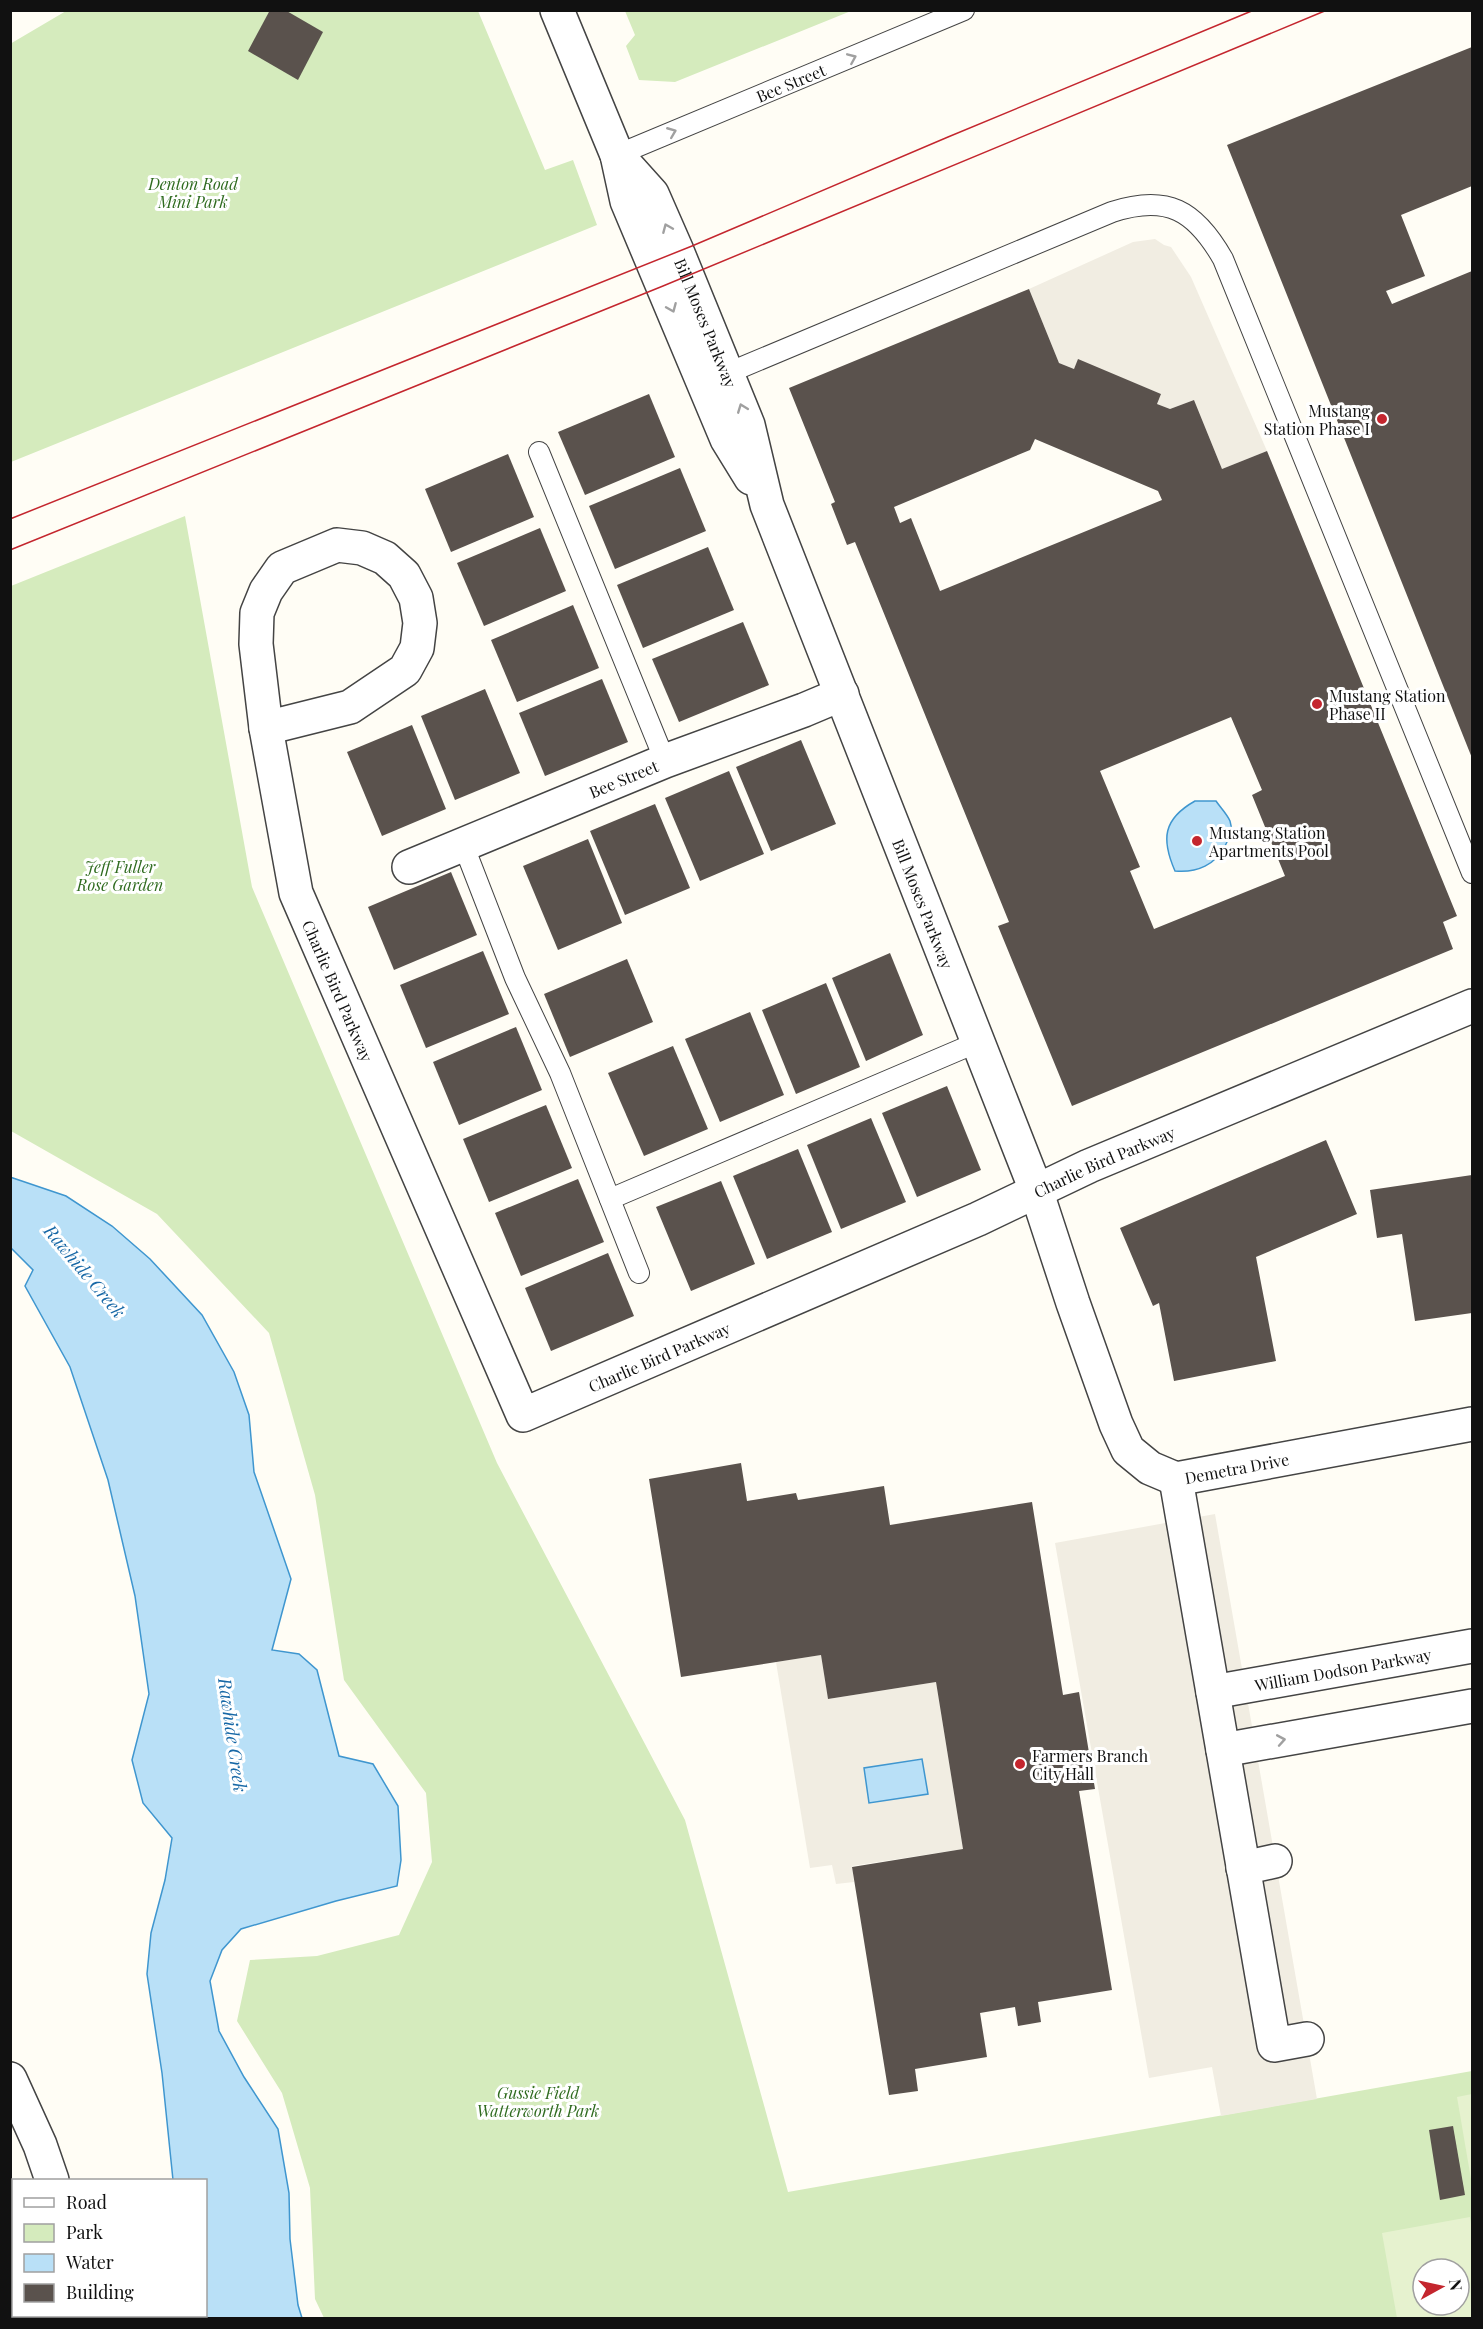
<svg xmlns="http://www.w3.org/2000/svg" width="1483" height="2329" viewBox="0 0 1483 2329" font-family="'Playfair Display',serif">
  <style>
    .green { fill: #d5ebbd; fill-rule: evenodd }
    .pitch { fill: #e6f2cf; fill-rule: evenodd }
    .plaza { fill: #f1ede2 }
    .water { fill: #b9e0f7; stroke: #3f96cf; stroke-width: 1.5 }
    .building { fill: #5a524d; fill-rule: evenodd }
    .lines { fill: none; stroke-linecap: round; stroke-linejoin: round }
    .service-casing { stroke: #444; stroke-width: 22 }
    .minor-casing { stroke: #444; stroke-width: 36 }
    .service { stroke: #fff; stroke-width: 20 }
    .minor { stroke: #fff; stroke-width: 33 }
    .tram { stroke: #c4262e; stroke-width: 1.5 }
    .oneway { stroke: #a0a0a0 }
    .poi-dot { fill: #c4262e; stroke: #fff; stroke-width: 2 }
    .labels { text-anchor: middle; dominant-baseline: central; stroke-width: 6; stroke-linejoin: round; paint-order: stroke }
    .street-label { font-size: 16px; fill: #111; stroke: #fff }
    .park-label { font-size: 16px; font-style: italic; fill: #2f6b1f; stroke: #fff }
    .poi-label { font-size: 16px; fill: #111; stroke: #fff; text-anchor: start }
    .water-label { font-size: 18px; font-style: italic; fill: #1768a6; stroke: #fff }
  </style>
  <rect width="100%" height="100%" fill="#fffdf5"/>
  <!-- green -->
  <g class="green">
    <path d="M66 11H478L545 170 573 160 597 225 11 462 10 44Z"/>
    <path d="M625 11H851L675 82 639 80 626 46 635 35Z"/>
    <path d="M185 516 252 887 497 1463 685 1820 788 2192 1472 2071V2318H324L315 2299 310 2188 282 2093 237 2021 250 1960 317 1956 399 1935 432 1862 426 1793 344 1680 315 1495 269 1333 157 1214 11 1131V586ZM1423 2269H1459V2305H1423Z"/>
  </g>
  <!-- pitch -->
  <g class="pitch">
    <path d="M1472 2094V2185L1457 2097Z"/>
    <path d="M1470 2217 1472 2230V2318H1397L1382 2233ZM1423 2269H1459V2305H1423Z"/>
  </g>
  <!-- plaza -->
  <g class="plaza">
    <path d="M1155 239 1164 245 1171 247 1191 277 1267 451 1222 469 1194 400 1170 409 1157 404 1161 394 1078 360 1074 369 1059 363 1029 289 1133 242Z"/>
    <path d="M1215 1514 1317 2099 1221 2116 1212 2067 1149 2078 1055 1543Z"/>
    <path d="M821 1655 828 1699 936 1682 963 1849 852 1866 854 1882 836 1884 832 1865 810 1868 776 1662Z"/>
  </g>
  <!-- water -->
  <g class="water">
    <path d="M1195 801H1216C1220 807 1227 814 1230 821 1233 829 1230 837 1226 844 1216 865 1197 873 1175 871 1161 839 1163 819 1195 801Z"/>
    <path d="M10 1177 66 1196 112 1226 150 1259 202 1315 234 1372 249 1415 254 1472 291 1579 272 1650 299 1654 317 1670 339 1756 373 1764 398 1806 401 1860 397 1886 336 1901 241 1929 222 1950 210 1981 219 2031 244 2077 278 2129 289 2193 290 2239 298 2305 302 2318H189L188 2316H206V2180H173L162 2073 147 1974 151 1933 165 1880 172 1838 143 1803 132 1760 149 1694 135 1596 108 1480 70 1367 25 1286 33 1270 11 1248Z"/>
    <path d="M922 1759 928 1794 869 1803 864 1768Z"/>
  </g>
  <!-- building -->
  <g class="building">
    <path d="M270 10H285L323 32 298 80 248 51Z"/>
    <path d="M1472 47V186L1401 215 1425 276 1386 291 1392 304 1472 271V758L1227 145Z"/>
    <path d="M1029 289 1059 363 1074 369 1078 359 1161 394 1157 404 1170 409 1194 400 1222 469 1267 451 1457 916 1443 922 1453 949 1072 1106 998 926 1009 922 855 542 847 545 831 504 835 502 789 388ZM1035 439 1158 491 1162 500 940 591 911 518 900 523 894 507 1030 450ZM1231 717 1262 790 1252 795 1285 876 1154 929 1130 871 1140 867 1100 771Z"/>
    <path d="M649 394 675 457 585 495 558 432Z"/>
    <path d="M508 454 534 517 451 552 425 489Z"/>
    <path d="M680 468 706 531 615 569 589 506Z"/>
    <path d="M540 528 566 591 484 626 457 563Z"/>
    <path d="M708 547 734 610 643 648 617 585Z"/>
    <path d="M573 605 599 668 517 702 491 640Z"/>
    <path d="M743 622 769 685 679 722 652 659Z"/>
    <path d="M602 679 628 742 545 776 519 713Z"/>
    <path d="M485 689 520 773 455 800 421 716Z"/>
    <path d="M412 725 446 809 382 836 347 752Z"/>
    <path d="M801 740 836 824 771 851 736 767Z"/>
    <path d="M729 771 764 854 700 881 665 798Z"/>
    <path d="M655 804 690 888 625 915 590 831Z"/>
    <path d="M588 839 622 923 558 950 523 866Z"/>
    <path d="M451 872 477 935 394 970 368 907Z"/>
    <path d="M483 951 509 1014 426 1048 400 985Z"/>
    <path d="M890 953 923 1035 866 1061 832 978Z"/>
    <path d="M627 959 653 1022 570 1057 544 994Z"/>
    <path d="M826 983 860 1067 796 1094 762 1010Z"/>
    <path d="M750 1012 784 1095 720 1122 685 1039Z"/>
    <path d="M516 1027 542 1090 459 1125 433 1062Z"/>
    <path d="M673 1046 708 1129 644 1156 608 1073Z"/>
    <path d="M947 1086 981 1170 917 1197 882 1113Z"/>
    <path d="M546 1105 572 1168 489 1202 463 1139Z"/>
    <path d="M871 1118 906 1202 841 1229 807 1145Z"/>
    <path d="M1326 1140 1357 1214 1256 1257 1276 1361 1174 1381 1159 1303 1153 1306 1120 1228Z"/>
    <path d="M798 1149 832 1232 767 1259 733 1176Z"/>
    <path d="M1472 1175V1313L1415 1321 1402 1234 1377 1238 1370 1190Z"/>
    <path d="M578 1179 604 1242 521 1276 495 1213Z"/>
    <path d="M721 1181 755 1264 691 1291 656 1207Z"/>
    <path d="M608 1253 634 1316 551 1351 525 1288Z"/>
    <path d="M741 1463 747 1501 796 1493 798 1500 884 1486 890 1525 1032 1502 1063 1695 1079 1692 1095 1789 1079 1791 1112 1990 1038 2002 1041 2022 1018 2026 1015 2007 980 2013 987 2057 915 2069 918 2091 889 2095 852 1867 963 1849 936 1682 828 1699 821 1655 681 1677 649 1479Z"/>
    <path d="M1453 2126 1465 2195 1440 2200 1429 2130Z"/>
  </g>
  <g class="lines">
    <defs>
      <g id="service">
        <path id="s1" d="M617 155 964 10"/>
        <path d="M728 373 1112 212C1167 194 1195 210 1223 259L1472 873"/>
        <path d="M539 452 665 761"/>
        <path d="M463 844 515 978 560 1073 639 1273"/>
        <path d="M610 1199 978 1042"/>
      </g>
      <g id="minor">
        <path d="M557 10 617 155 627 201 727 439 751 478"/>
        <path id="s2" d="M617 155 652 194 677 251 748 425 767 505 1036 1190 1073 1303 1116 1424 1128 1450 1150 1468 1176 1479 1472 1424"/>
        <path d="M337 545 362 548 385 558 404 575 416 598 420 623 417 648 405 670 350 707 266 728 256 644 257 613 266 591 282 568Z"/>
        <path id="s3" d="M266 728 296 893 523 1415 978 1219 1089 1166 1472 1006"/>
        <path id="s4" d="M409 867 665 761 804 710 842 694"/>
        <path d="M1176 1479 1274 2045 1307 2039"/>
        <path id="s5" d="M1213 1692 1472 1646"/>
        <path d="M1223 1750 1472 1706"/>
        <path d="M1243 1868 1275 1861"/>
        <path d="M10 2079 40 2145 52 2180"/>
        <path d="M59 2318V2316"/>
      </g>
    </defs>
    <!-- service casing -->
    <use href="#service" class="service-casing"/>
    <!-- minor casing -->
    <use href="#minor" class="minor-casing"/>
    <!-- service -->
    <use href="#service" class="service"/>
    <!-- minor -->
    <use href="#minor" class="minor"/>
    <!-- tram -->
    <g class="tram">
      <path d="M10 519 692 246 948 137 1254 10"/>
      <path d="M10 550 663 286 1327 10"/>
    </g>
  </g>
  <!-- one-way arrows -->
  <defs><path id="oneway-chevron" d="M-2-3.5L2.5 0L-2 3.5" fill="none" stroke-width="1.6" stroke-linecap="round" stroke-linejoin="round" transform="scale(1.5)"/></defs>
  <g class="oneway">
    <use href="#oneway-chevron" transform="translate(852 58) rotate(-23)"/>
    <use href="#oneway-chevron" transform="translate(672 132) rotate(-22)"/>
    <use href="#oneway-chevron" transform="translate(667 228) rotate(-113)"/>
    <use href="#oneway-chevron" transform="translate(672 308) rotate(67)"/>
    <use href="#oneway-chevron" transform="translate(742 408) rotate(-111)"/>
    <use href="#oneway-chevron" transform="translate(1281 1740) rotate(-10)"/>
  </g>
  <!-- markers -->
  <g class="poi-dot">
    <circle cx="1382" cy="419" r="6"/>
    <circle cx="1317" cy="704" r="6"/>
    <circle cx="1197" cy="841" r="6"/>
    <circle cx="1020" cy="1764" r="6"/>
  </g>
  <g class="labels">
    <!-- street labels -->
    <g class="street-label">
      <text stroke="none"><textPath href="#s1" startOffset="188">Bee Street</textPath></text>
      <text stroke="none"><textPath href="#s2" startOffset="192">Bill Moses Parkway</textPath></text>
      <text stroke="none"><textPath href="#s4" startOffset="232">Bee Street</textPath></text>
      <text stroke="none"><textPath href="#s2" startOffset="813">Bill Moses Parkway</textPath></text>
      <text stroke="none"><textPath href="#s3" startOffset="274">Charlie Bird Parkway</textPath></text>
      <text stroke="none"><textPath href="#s3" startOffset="1371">Charlie Bird Parkway</textPath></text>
      <text stroke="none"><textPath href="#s3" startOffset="885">Charlie Bird Parkway</textPath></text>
      <text stroke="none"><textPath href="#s2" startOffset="1515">Demetra Drive</textPath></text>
      <text stroke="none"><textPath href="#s5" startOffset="132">William Dodson Parkway</textPath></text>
    </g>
    <!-- park labels -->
    <g class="park-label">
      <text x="193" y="183">Denton Road<tspan x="193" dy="18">Mini Park</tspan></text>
      <text x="120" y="866">Jeff Fuller<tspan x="120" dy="18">Rose Garden</tspan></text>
      <text x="538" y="2092">Gussie Field<tspan x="538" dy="18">Watterworth Park</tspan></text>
    </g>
    <!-- poi labels -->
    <g class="poi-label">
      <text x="1370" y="410" text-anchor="end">Mustang<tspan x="1370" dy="18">Station Phase I</tspan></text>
      <text x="1329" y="695">Mustang Station<tspan x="1329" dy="18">Phase II</tspan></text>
      <text x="1209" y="832">Mustang Station<tspan x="1209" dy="18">Apartments Pool</tspan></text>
      <text x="1032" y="1755">Farmers Branch<tspan x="1032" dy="18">City Hall</tspan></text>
    </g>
    <!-- water labels -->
    <g class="water-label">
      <text transform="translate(85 1271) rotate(50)">Rawhide Creek</text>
      <text transform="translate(233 1735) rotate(82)">Rawhide Creek</text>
    </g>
  </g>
  <!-- border -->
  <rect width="1483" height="2329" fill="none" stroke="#111111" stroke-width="24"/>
  <!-- legend -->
  <rect x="12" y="2179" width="195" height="138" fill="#ffffff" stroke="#a0a0a0" stroke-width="1.5"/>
  <rect x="24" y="2198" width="30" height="9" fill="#ffffff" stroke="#a0a0a0" stroke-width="1.5"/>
  <text x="66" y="2209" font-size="18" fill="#111111">Road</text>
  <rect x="24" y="2224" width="30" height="18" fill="#d5ebbd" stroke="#a0a0a0" stroke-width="1.5"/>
  <text x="66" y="2239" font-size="18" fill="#111111">Park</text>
  <rect x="24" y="2254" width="30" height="18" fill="#b9e0f7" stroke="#a0a0a0" stroke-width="1.5"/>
  <text x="66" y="2269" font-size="18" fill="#111111">Water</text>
  <rect x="24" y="2284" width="30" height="18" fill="#5a524d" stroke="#a0a0a0" stroke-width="1.5"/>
  <text x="66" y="2299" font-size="18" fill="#111111">Building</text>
  <!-- north arrow -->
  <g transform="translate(1441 2287) rotate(82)"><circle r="28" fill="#ffffff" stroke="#a0a0a0" stroke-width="1.5"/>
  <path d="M0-4.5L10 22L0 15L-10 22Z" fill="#c4262e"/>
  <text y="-9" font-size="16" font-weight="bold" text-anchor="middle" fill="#111111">N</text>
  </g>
</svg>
